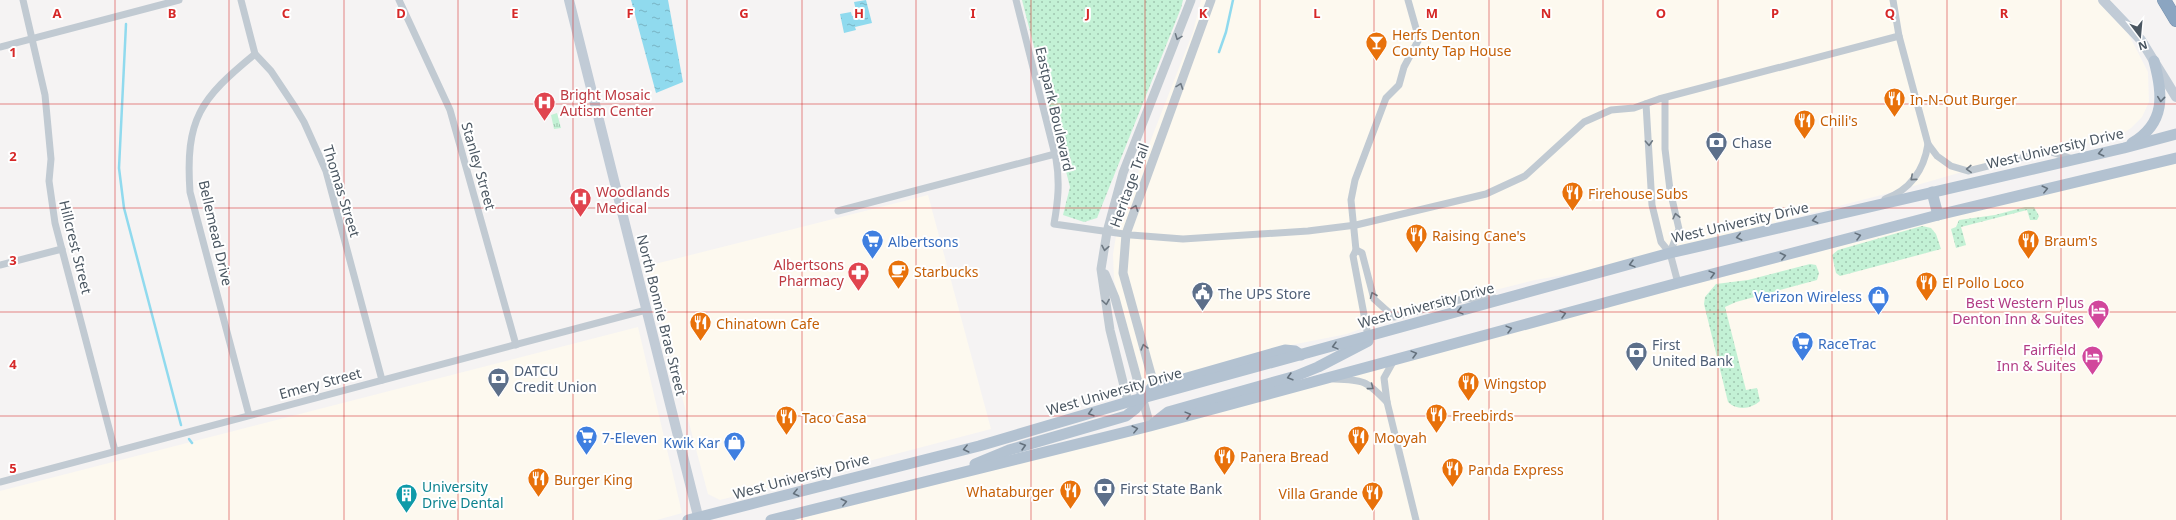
<svg xmlns="http://www.w3.org/2000/svg" width="2176" height="520" viewBox="0 0 2176 520" font-family="'Noto Sans',sans-serif">
  <style>
    .commercial { fill: #fdf9ef }
    .grass { fill: url(#grass-dots) }
    .park { fill: url(#park-tufts) }
    .water { fill: url(#water-ripples) }
    .lines { fill: none; stroke-linecap: round; stroke-linejoin: round }
    .stream { stroke: #90daee; stroke-width: 2.5 }
    .motorway-casing { stroke: #7690ad; stroke-width: 14 }
    .minor { stroke: #c1cad2; stroke-width: 7 }
    .tertiary { stroke: #c1cad2; stroke-width: 9 }
    .secondary { stroke: #c1cbd6; stroke-width: 10 }
    .primary { stroke: #b3c2d1; stroke-width: 11 }
    .motorway { stroke: #8ba5c1; stroke-width: 13 }
    .oneway { stroke: #6e7983 }
    .oneway2 { stroke: #64717d }
    .grid { fill: none; stroke: #d62828; stroke-width: 1; stroke-opacity: 0.55 }
    .labels { text-anchor: middle; dominant-baseline: central; stroke-width: 4; stroke-linejoin: round; paint-order: stroke }
    .food-label { font-size: 14px; fill: #c56008; stroke: #fff; text-anchor: start }
    .health-label { font-size: 14px; fill: #be3a42; stroke: #fff; text-anchor: start }
    .street-label { font-size: 14px; fill: #4a5661; stroke: #fff }
    .service-label { font-size: 14px; fill: #4e5e75; stroke: #fff; text-anchor: start }
    .shop-label { font-size: 14px; fill: #366cbe; stroke: #fff; text-anchor: start }
    .hotel-label { font-size: 14px; fill: #b23c85; stroke: #fff; text-anchor: end }
    .culture-label { font-size: 14px; fill: #0d838f; stroke: #fff; text-anchor: start }
    .grid-label { font-size: 13px; text-anchor: middle; font-weight: bold; fill: #d62828; stroke: #fff; stroke-width: 4; stroke-linejoin: round; paint-order: stroke }
  </style>
  <defs>
    <pattern id="grass-dots" width="8" height="8" patternUnits="userSpaceOnUse"><rect width="8" height="8" fill="#c3f1d5"/><path d="M2 2h.1M6 6h.1" fill="none" stroke="#a0c6b0" stroke-width="1.8" stroke-linecap="round"/></pattern>
    <pattern id="park-tufts" width="24" height="20" patternUnits="userSpaceOnUse"><rect width="24" height="20" fill="#c3f1d5"/><path d="M3 7l-1-3M5 7V3M7 7l1-3M15 17l-1-3M17 17v-4M19 17l1-3" fill="none" stroke="#a0c6b0"/></pattern>
    <pattern id="water-ripples" width="26" height="14" patternUnits="userSpaceOnUse"><rect width="26" height="14" fill="#90daee"/><path d="M2 4q2-2 4 0t4 0M15 11q2-2 4 0t4 0" fill="none" stroke="#78b4c4"/></pattern>
  </defs>
  <rect width="100%" height="100%" fill="#f5f3f3"/>
  <!-- commercial -->
  <g class="commercial">
    <path d="M1201 0H2111L2148 72 2149 102 2142 117 2131 128 2122 134 2078 146 2049 149 1997 162 1889 193 1587 271 1535 280 1400 314 1347 334 1286 346 1143 386 1114 280 1113 254 1118 224 1193 32Z"/>
    <path d="M2176 158V520H793Z"/>
    <path d="M928 195 991 429 720 500 708 494 647 266Z"/>
    <path d="M638 327 682 513 657 520H0V491Z"/>
  </g>
  <!-- grass -->
  <g class="grass">
    <path d="M1022 0H1183L1181 8 1097 218 1084 222 1063 215 1070 187Z"/>
    <path d="M2025 207H2034L2039 216 2037 220H2030L2027 210 1961 227 1966 245 1956 248 1951 229 1956 227 1959 220 1995 215Z"/>
    <path d="M1922 226 1931 228 1936 234 1941 249 1840 276 1836 273 1832 255 1838 250Z"/>
    <path d="M1810 264 1816 265 1819 273 1817 280 1736 302 1725 307 1746 390 1757 388 1760 401C1751 409 1737 411 1728 402L1704 304 1705 297 1716 284 1748 280Z"/>
  </g>
  <!-- park -->
  <path class="park" d="M557 113 561 128 554 129 551 115Z"/>
  <!-- water -->
  <g class="water">
    <path d="M631 0H668L683 82 656 93Z"/>
    <path d="M866 0 872 23 855 27 856 30 844 33 840 14 851 12 852 16 857 15 854 2Z"/>
  </g>
  <g class="lines">
    <!-- stream -->
    <g class="stream">
      <path d="M126 24 119 168 124 208 181 425"/>
      <path d="M1219 52 1226 32 1233 0"/>
      <path d="M189 439 192 443"/>
    </g>
    <defs>
      <path id="motorway" d="M2164 0 2176 20"/>
    </defs>
    <!-- motorway casing -->
    <use href="#motorway" class="motorway-casing"/>
    <!-- minor -->
    <g class="minor">
      <path d="M23 0 45 95 51 159 49 181 55 223 115 451"/>
      <path d="M241 0 255 54 271 71 295 107 304 122 326 171 382 380"/>
      <path d="M399 0 450 110 516 345"/>
      <path d="M1016 0 1056 159C1060 182 1058 201 1054 224L1131 235 1183 239 1308 231 1356 225 1486 194 1525 176 1584 122 1611 110 1634 108 1659 99 1899 36 1928 144C1924 170 1910 190 1885 199"/>
      <path d="M1893 0 1899 36"/>
      <path d="M0 47 179 0"/>
      <path d="M1665 98V149L1670 190 1679 229 1670 253"/>
      <path d="M1646 104 1652 205 1661 242 1670 253 1678 283"/>
      <path d="M1928 144 1937 156 1951 166 1968 171 2048 151 2073 159"/>
      <path d="M838 211 1055 154"/>
      <path d="M1356 250 1362 253 1374 299 1394 317 1463 299 1494 298"/>
      <path d="M0 265 62 249"/>
      <path d="M1368 336 1353 256 1356 250 1351 200 1355 180 1386 98 1399 85 1404 67 1419 39 1408 0"/>
      <path d="M1394 360 1384 378 1387 402 1416 520"/>
      <path d="M1334 379C1364 380 1366 380 1387 402"/>
      <path d="M249 415 190 192C185 119 200 99 255 54"/>
      <path d="M0 482 646 310"/>
    </g>
    <!-- tertiary -->
    <g class="tertiary">
      <path d="M1105 274 1115 298 1150 426"/>
      <path d="M1154 385 1123 273 1126 234 1211 0"/>
      <path d="M1128 402 1110 330 1101 269 1107 232 1123 173 1191 0"/>
    </g>
    <!-- secondary -->
    <g class="secondary">
      <path d="M569 0 699 520"/>
      <path d="M2103 0 2141 40 2176 97"/>
    </g>
    <!-- primary -->
    <g class="primary">
      <path d="M2132 143C2166 123 2163 94 2154 61"/>
      <path d="M1932 192 1938 215"/>
      <path d="M1154 423 1168 412 1296 376 1318 367 1368 341"/>
      <path d="M975 464 1009 450 1126 416 1135 409 1154 385 1173 382 1285 350 1295 351 1301 355"/>
      <path d="M688 520 979 446 1128 402 1670 253 2124 148 2176 134"/>
      <path d="M771 520 1150 426 1678 283 1938 215 2176 158"/>
    </g>
    <!-- motorway -->
    <use href="#motorway" class="motorway"/>
  </g>
  <!-- one-way arrows -->
  <defs><path id="oneway-chevron" d="M-2-3.5L2.5 0L-2 3.5" fill="none" stroke-width="1.6" stroke-linecap="round" stroke-linejoin="round"/></defs>
  <g class="oneway">
    <use href="#oneway-chevron" transform="translate(1178 37) rotate(111)"/>
    <use href="#oneway-chevron" transform="translate(1180 86) rotate(-70)"/>
    <use href="#oneway-chevron" transform="translate(1649 143) rotate(87)"/>
    <use href="#oneway-chevron" transform="translate(1969 169) rotate(178)"/>
    <use href="#oneway-chevron" transform="translate(1913 178) rotate(139)"/>
    <use href="#oneway-chevron" transform="translate(1135 208) rotate(-70)"/>
    <use href="#oneway-chevron" transform="translate(1676 216) rotate(-103)"/>
    <use href="#oneway-chevron" transform="translate(1105 248) rotate(100)"/>
    <use href="#oneway-chevron" transform="translate(1373 295) rotate(-112)"/>
    <use href="#oneway-chevron" transform="translate(1106 302) rotate(81)"/>
    <use href="#oneway-chevron" transform="translate(1144 347) rotate(-105)"/>
    <use href="#oneway-chevron" transform="translate(1371 387) rotate(37)"/>
  </g>
  <g class="oneway2">
    <use href="#oneway-chevron" transform="translate(2161 99) rotate(96)"/>
    <use href="#oneway-chevron" transform="translate(2101 153) rotate(167)"/>
    <use href="#oneway-chevron" transform="translate(2045 189) rotate(-14)"/>
    <use href="#oneway-chevron" transform="translate(1815 220) rotate(167)"/>
    <use href="#oneway-chevron" transform="translate(1858 236) rotate(-15)"/>
    <use href="#oneway-chevron" transform="translate(1739 237) rotate(167)"/>
    <use href="#oneway-chevron" transform="translate(1783 256) rotate(-14)"/>
    <use href="#oneway-chevron" transform="translate(1632 264) rotate(165)"/>
    <use href="#oneway-chevron" transform="translate(1712 274) rotate(-15)"/>
    <use href="#oneway-chevron" transform="translate(1460 311) rotate(165)"/>
    <use href="#oneway-chevron" transform="translate(1563 314) rotate(-15)"/>
    <use href="#oneway-chevron" transform="translate(1509 329) rotate(-15)"/>
    <use href="#oneway-chevron" transform="translate(1335 346) rotate(165)"/>
    <use href="#oneway-chevron" transform="translate(1414 354) rotate(-15)"/>
    <use href="#oneway-chevron" transform="translate(1290 377) rotate(164)"/>
    <use href="#oneway-chevron" transform="translate(1091 413) rotate(164)"/>
    <use href="#oneway-chevron" transform="translate(1188 415) rotate(-15)"/>
    <use href="#oneway-chevron" transform="translate(1135 429) rotate(-14)"/>
    <use href="#oneway-chevron" transform="translate(1023 446) rotate(-16)"/>
    <use href="#oneway-chevron" transform="translate(966 449) rotate(166)"/>
    <use href="#oneway-chevron" transform="translate(796 493) rotate(166)"/>
    <use href="#oneway-chevron" transform="translate(844 502) rotate(-14)"/>
  </g>
  <!-- grid -->
  <path class="grid" d="M115 0V520M229 0V520M344 0V520M458 0V520M573 0V520M687 0V520M802 0V520M916 0V520M1031 0V520M1145 0V520M1260 0V520M1374 0V520M1489 0V520M1603 0V520M1718 0V520M1832 0V520M1947 0V520M2061 0V520M0 104H2176M0 208H2176M0 312H2176M0 416H2176"/>
  <!-- icons -->
  <defs>
    <symbol id="bar-pin" viewBox="-11 -11 22 30"><path d="M0 17L-7.5 6A9.5 9.5 0 1 1 7.5 6Z" fill="#e8710a" stroke="#fff"/><path d="M-6-5H6L.8 .8V4.5H3.5V6h-7V4.5H-.8V.8Z" fill="#fff"/></symbol>
    <symbol id="restaurant-pin" viewBox="-11 -11 22 30"><path d="M0 17L-7.5 6A9.5 9.5 0 1 1 7.5 6Z" fill="#e8710a" stroke="#fff"/><path d="M-5-6h1v4h1v-4h1v4h1v-4h1v5L-1.5 .5V6h-2V.5L-5-1ZM5-6V6H3V1.5H1.5Q1.5-4 5-6Z" fill="#fff"/></symbol>
    <symbol id="hospital-pin" viewBox="-11 -11 22 30"><path d="M0 17L-7.5 6A9.5 9.5 0 1 1 7.5 6Z" fill="#e0444e" stroke="#fff"/><path d="M-5-5h3v3.5h4V-5h3V5h-3V1.5h-4V5h-3Z" fill="#fff"/></symbol>
    <symbol id="bank-pin" viewBox="-11 -11 22 30"><path d="M0 17L-7.5 6A9.5 9.5 0 1 1 7.5 6Z" fill="#5c6f8a" stroke="#fff"/><path d="M-6-4H6V4H-6ZM0-2.3a2.3 2.3 0 1 0 0 4.6a2.3 2.3 0 1 0 0-4.6Z" fill="#fff"/></symbol>
    <symbol id="supermarket-pin" viewBox="-11 -11 22 30"><path d="M0 17L-7.5 6A9.5 9.5 0 1 1 7.5 6Z" fill="#3f7fe0" stroke="#fff"/><path d="M-6-5.5h2.5l.6 2H6L4.5 2H-2.5L-4.4-4H-6ZM-1.5 3.2a1.3 1.3 0 1 0 .1 0ZM3 3.2a1.3 1.3 0 1 0 .1 0Z" fill="#fff"/></symbol>
    <symbol id="cafe-pin" viewBox="-11 -11 22 30"><path d="M0 17L-7.5 6A9.5 9.5 0 1 1 7.5 6Z" fill="#e8710a" stroke="#fff"/><path d="M-5.5-4.5H6V0H3Q3 3.5 0 3.5H-2.5Q-5.5 3.5-5.5 0ZM3-3.2v2h1.7v-2ZM-6 4.5H4V6H-6Z" fill="#fff"/></symbol>
    <symbol id="pharmacy-pin" viewBox="-11 -11 22 30"><path d="M0 17L-7.5 6A9.5 9.5 0 1 1 7.5 6Z" fill="#e0444e" stroke="#fff"/><path d="M-2-6h4v4h4v4h-4v4h-4v-4h-4v-4h4Z" fill="#fff"/></symbol>
    <symbol id="civic-pin" viewBox="-11 -11 22 30"><path d="M0 17L-7.5 6A9.5 9.5 0 1 1 7.5 6Z" fill="#5c6f8a" stroke="#fff"/><path d="M-.6-6.5H3V-4.5H.6V-3L4-1V1h2V6H-6V1h2V-1L-.6-3ZM-1.2 2.5V6h2.4V2.5Z" fill="#fff"/></symbol>
    <symbol id="shop-pin" viewBox="-11 -11 22 30"><path d="M0 17L-7.5 6A9.5 9.5 0 1 1 7.5 6Z" fill="#3f7fe0" stroke="#fff"/><path d="M-5-2.5h2.3a2.7 3.5 0 0 1 5.4 0H5L5.5 6h-11ZM-1.5-2.5h3a1.5 2.3 0 0 0-3 0Z" fill="#fff"/></symbol>
    <symbol id="hotel-pin" viewBox="-11 -11 22 30"><path d="M0 17L-7.5 6A9.5 9.5 0 1 1 7.5 6Z" fill="#d1479c" stroke="#fff"/><path d="M-6-4.5h1.5V1H6V5H4.5V3h-9V5H-6ZM-4 0a1.8 1.8 0 1 1 3.6 0ZM.5 0V-2.5h3Q6-2.5 6 0Z" fill="#fff"/></symbol>
    <symbol id="building-pin" viewBox="-11 -11 22 30"><path d="M0 17L-7.5 6A9.5 9.5 0 1 1 7.5 6Z" fill="#0f9aa8" stroke="#fff"/><path d="M-4-6H4V6H1V3H-1V6H-4ZM-2.5-4.3h1.7v1.8h-1.7ZM.8-4.3h1.7v1.8H.8ZM-2.5-1h1.7V.8h-1.7ZM.8-1h1.7V.8H.8Z" fill="#fff"/></symbol>
  </defs>
  <g fill-rule="evenodd">
    <use href="#bar-pin" x="1364" y="30" width="25" height="34"/>
    <use href="#restaurant-pin" x="1882" y="86" width="25" height="34"/>
    <use href="#hospital-pin" x="532" y="90" width="25" height="34"/>
    <use href="#restaurant-pin" x="1792" y="108" width="25" height="34"/>
    <use href="#bank-pin" x="1704" y="130" width="25" height="34"/>
    <use href="#restaurant-pin" x="1560" y="180" width="25" height="34"/>
    <use href="#hospital-pin" x="568" y="186" width="25" height="34"/>
    <use href="#restaurant-pin" x="1404" y="222" width="25" height="34"/>
    <use href="#restaurant-pin" x="2016" y="228" width="25" height="34"/>
    <use href="#supermarket-pin" x="860" y="228" width="25" height="34"/>
    <use href="#cafe-pin" x="886" y="258" width="25" height="34"/>
    <use href="#pharmacy-pin" x="846" y="260" width="25" height="34"/>
    <use href="#restaurant-pin" x="1914" y="270" width="25" height="34"/>
    <use href="#civic-pin" x="1190" y="280" width="25" height="34"/>
    <use href="#shop-pin" x="1866" y="284" width="25" height="34"/>
    <use href="#hotel-pin" x="2086" y="298" width="25" height="34"/>
    <use href="#restaurant-pin" x="688" y="310" width="25" height="34"/>
    <use href="#supermarket-pin" x="1790" y="330" width="25" height="34"/>
    <use href="#bank-pin" x="1624" y="340" width="25" height="34"/>
    <use href="#hotel-pin" x="2080" y="344" width="25" height="34"/>
    <use href="#bank-pin" x="486" y="366" width="25" height="34"/>
    <use href="#restaurant-pin" x="1456" y="370" width="25" height="34"/>
    <use href="#restaurant-pin" x="1424" y="402" width="25" height="34"/>
    <use href="#restaurant-pin" x="774" y="404" width="25" height="34"/>
    <use href="#supermarket-pin" x="574" y="424" width="25" height="34"/>
    <use href="#restaurant-pin" x="1346" y="424" width="25" height="34"/>
    <use href="#shop-pin" x="722" y="430" width="25" height="34"/>
    <use href="#restaurant-pin" x="1212" y="444" width="25" height="34"/>
    <use href="#restaurant-pin" x="1440" y="456" width="25" height="34"/>
    <use href="#restaurant-pin" x="526" y="466" width="25" height="34"/>
    <use href="#bank-pin" x="1092" y="476" width="25" height="34"/>
    <use href="#restaurant-pin" x="1058" y="478" width="25" height="34"/>
    <use href="#restaurant-pin" x="1360" y="480" width="25" height="34"/>
    <use href="#building-pin" x="394" y="482" width="25" height="34"/>
  </g>
  <g class="labels">
    <!-- food labels -->
    <g class="food-label">
      <text x="1392" y="34">Herfs Denton<tspan x="1392" dy="16">County Tap House</tspan></text>
      <text x="1910" y="99">In-N-Out Burger</text>
      <text x="1820" y="120">Chili's</text>
      <text x="1588" y="193">Firehouse Subs</text>
      <text x="1432" y="235">Raising Cane's</text>
      <text x="2044" y="240">Braum's</text>
      <text x="914" y="271">Starbucks</text>
      <text x="1942" y="282">El Pollo Loco</text>
      <text x="716" y="323">Chinatown Cafe</text>
      <text x="1484" y="383">Wingstop</text>
      <text x="1452" y="415">Freebirds</text>
      <text x="802" y="417">Taco Casa</text>
      <text x="1374" y="437">Mooyah</text>
      <text x="1240" y="456">Panera Bread</text>
      <text x="1468" y="469">Panda Express</text>
      <text x="554" y="479">Burger King</text>
      <text x="1054" y="491" text-anchor="end">Whataburger</text>
      <text x="1358" y="493" text-anchor="end">Villa Grande</text>
    </g>
    <!-- health labels -->
    <g class="health-label">
      <text x="560" y="94">Bright Mosaic<tspan x="560" dy="16">Autism Center</tspan></text>
      <text x="596" y="191">Woodlands<tspan x="596" dy="16">Medical</tspan></text>
      <text x="844" y="264" text-anchor="end">Albertsons<tspan x="844" dy="16">Pharmacy</tspan></text>
    </g>
    <!-- street labels -->
    <g class="street-label">
      <text transform="translate(1055 109) rotate(77)">Eastpark Boulevard</text>
      <text transform="translate(2055 148) rotate(-13)">West University Drive</text>
      <text transform="translate(479 166) rotate(74)">Stanley Street</text>
      <text transform="translate(1129 185) rotate(-70)">Heritage Trail</text>
      <text transform="translate(342 191) rotate(73)">Thomas Street</text>
      <text transform="translate(1740 222) rotate(-13)">West University Drive</text>
      <text transform="translate(216 233) rotate(77)">Bellemead Drive</text>
      <text transform="translate(76 247) rotate(76)">Hillcrest Street</text>
      <text transform="translate(1426 305) rotate(-15)">West University Drive</text>
      <text transform="translate(662 315) rotate(76)">North Bonnie Brae Street</text>
      <text transform="translate(320 383) rotate(-15)">Emery Street</text>
      <text transform="translate(1114 391) rotate(-16)">West University Drive</text>
      <text transform="translate(801 476) rotate(-15)">West University Drive</text>
    </g>
    <!-- service labels -->
    <g class="service-label">
      <text x="1732" y="142">Chase</text>
      <text x="1218" y="293">The UPS Store</text>
      <text x="1652" y="344">First<tspan x="1652" dy="16">United Bank</tspan></text>
      <text x="514" y="370">DATCU<tspan x="514" dy="16">Credit Union</tspan></text>
      <text x="1120" y="488">First State Bank</text>
    </g>
    <!-- shop labels -->
    <g class="shop-label">
      <text x="888" y="241">Albertsons</text>
      <text x="1862" y="296" text-anchor="end">Verizon Wireless</text>
      <text x="1818" y="343">RaceTrac</text>
      <text x="602" y="437">7-Eleven</text>
      <text x="720" y="442" text-anchor="end">Kwik Kar</text>
    </g>
    <!-- hotel labels -->
    <g class="hotel-label">
      <text x="2084" y="302">Best Western Plus<tspan x="2084" dy="16">Denton Inn &amp; Suites</tspan></text>
      <text x="2076" y="349">Fairfield<tspan x="2076" dy="16">Inn &amp; Suites</tspan></text>
    </g>
    <!-- culture labels -->
    <g class="culture-label">
      <text x="422" y="486">University<tspan x="422" dy="16">Drive Dental</tspan></text>
    </g>
  </g>
  <g class="grid-label">
    <text x="57" y="18">A</text>
    <text x="172" y="18">B</text>
    <text x="286" y="18">C</text>
    <text x="401" y="18">D</text>
    <text x="515" y="18">E</text>
    <text x="630" y="18">F</text>
    <text x="744" y="18">G</text>
    <text x="859" y="18">H</text>
    <text x="973" y="18">I</text>
    <text x="1088" y="18">J</text>
    <text x="1203" y="18">K</text>
    <text x="1317" y="18">L</text>
    <text x="1432" y="18">M</text>
    <text x="1546" y="18">N</text>
    <text x="1661" y="18">O</text>
    <text x="1775" y="18">P</text>
    <text x="1890" y="18">Q</text>
    <text x="2004" y="18">R</text>
    <text x="13" y="57">1</text>
    <text x="13" y="161">2</text>
    <text x="13" y="265">3</text>
    <text x="13" y="369">4</text>
    <text x="13" y="473">5</text>
  </g>
  <!-- north arrow -->
  <g transform="translate(2140 36) rotate(164)" stroke="#ffffff" stroke-width="3" paint-order="stroke">
  <path d="M0-3L7 15L0 10L-7 15Z" fill="#4a5661"/>
  <text y="-6" font-size="11" font-weight="bold" text-anchor="middle" fill="#4a5661">N</text>
  </g>
</svg>
